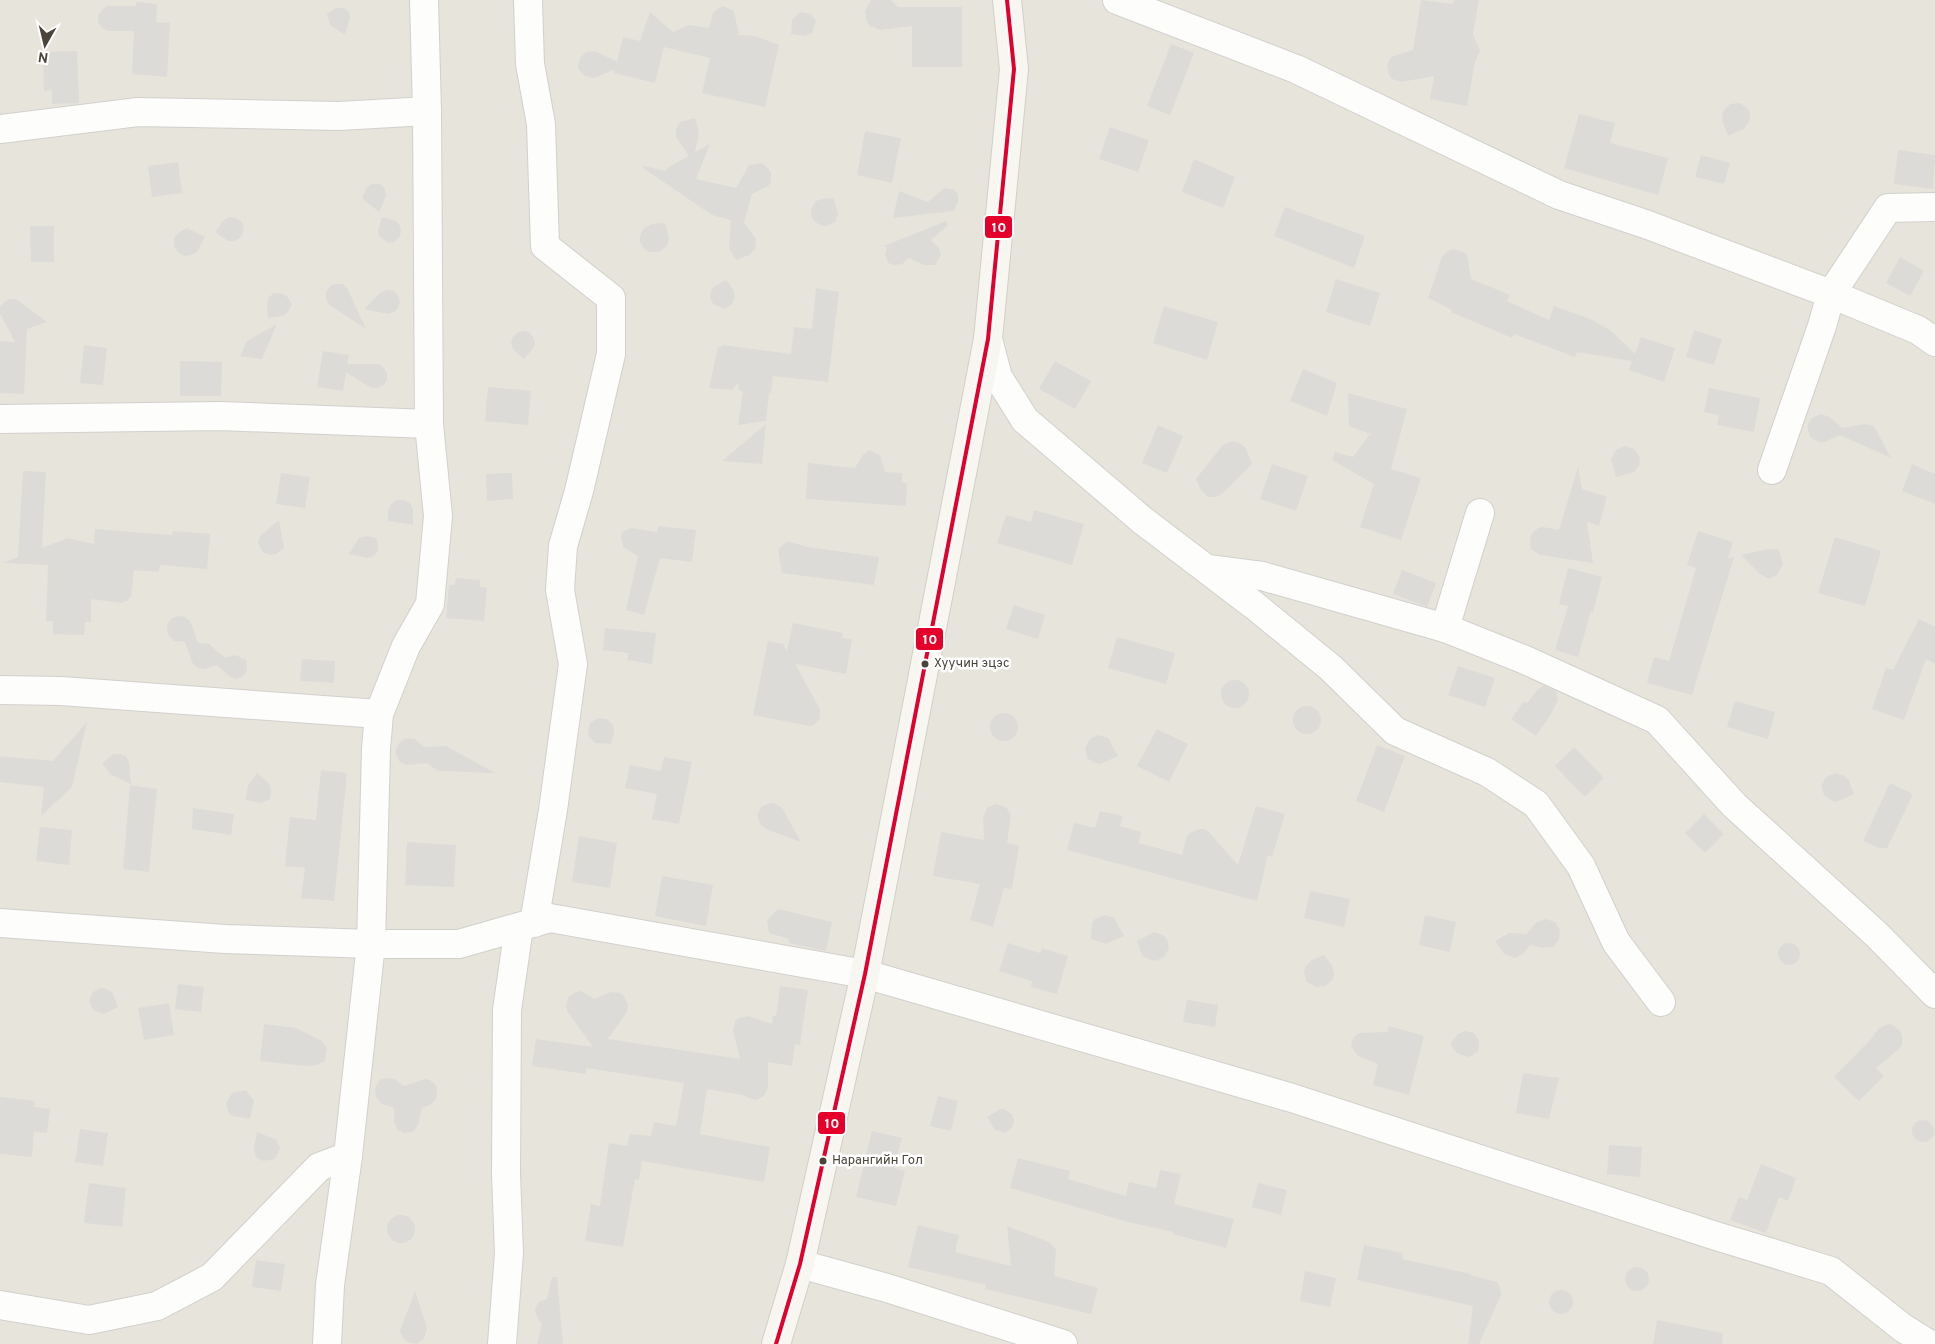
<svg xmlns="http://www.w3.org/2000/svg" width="1935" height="1344" viewBox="0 0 1935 1344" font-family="Overpass,sans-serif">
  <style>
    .residential { fill: #e7e4dc }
    .building { fill: #dddbd7 }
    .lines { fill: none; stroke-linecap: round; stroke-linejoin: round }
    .street-casing { stroke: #d1d0cc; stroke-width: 30 }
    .secondary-casing { stroke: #d2cfc5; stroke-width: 30 }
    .street { stroke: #fdfdfc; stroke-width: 28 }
    .secondary { stroke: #f7f6f1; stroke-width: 28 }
    .bus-1-casing { stroke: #fff; stroke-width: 8 }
    .bus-1 { stroke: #e4002b; stroke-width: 4 }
    .bus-dot { fill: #4a443a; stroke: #fff; stroke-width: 2 }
    .labels { text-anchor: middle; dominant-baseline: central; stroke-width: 5; stroke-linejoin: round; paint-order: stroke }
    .bus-label { font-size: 13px; fill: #4a443a; stroke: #fff; text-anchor: start }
    .line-badge { stroke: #fff; stroke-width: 2 }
    .badge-label { font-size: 14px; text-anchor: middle; font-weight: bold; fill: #fff }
  </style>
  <rect width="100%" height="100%" fill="#f3f2ee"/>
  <!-- residential -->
  <rect class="residential" x="0" y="0" width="1935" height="1344"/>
  <!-- building -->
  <g class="building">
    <path d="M871 0H890L898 7H962V67H912V26L880 30 870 26 867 22 865 11Z"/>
    <path d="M1421 0 1453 4 1454 0H1479L1473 34 1480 51 1475 62 1467 106 1430 99 1434 76 1401 82 1392 79 1389 75 1387 66 1391 57 1413 50Z"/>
    <path d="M136 2 157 4 156 22 170 23 167 77 132 74 134 31H108L102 28 98 22V16L102 10 107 6H136Z"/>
    <path d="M723 6 734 11 739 35 755 36 779 45 765 107 702 93 710 58 664 47 655 83 614 73 615 69 594 78 585 76 579 70 578 66 580 58 586 52 595 51 617 62 623 37 640 41 650 12 673 32 689 25 709 28 713 13 716 10Z"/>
    <path d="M336 8H343L349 12 350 18 345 35 330 25 327 14Z"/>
    <path d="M800 12 811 14 816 21 812 33 804 36 791 34 792 20Z"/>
    <path d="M1171 44 1194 53 1170 115 1147 106Z"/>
    <path d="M77 51 79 103 52 104V90L44 91 43 52Z"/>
    <path d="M1740 103 1748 109 1750 114 1749 122 1744 129 1728 136 1722 120 1723 111 1730 104Z"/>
    <path d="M1579 114 1615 123 1610 143 1668 158 1658 195 1564 168Z"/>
    <path d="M695 118 699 133 695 152 710 144 696 179 736 188 749 165 762 163 769 169 771 173V182L768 186 752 194 744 223 756 239 755 249 749 255 736 260 729 248 731 220 712 215 643 168 644 166 665 171 669 167 689 156 676 137V129L680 122Z"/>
    <path d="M1110 127 1149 140 1138 172 1099 159Z"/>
    <path d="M865 131 901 138 892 183 857 175Z"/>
    <path d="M1898 150 1935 155 1933 189 1894 184Z"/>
    <path d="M1701 155 1730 163 1724 184 1695 177Z"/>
    <path d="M1194 159 1235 177 1223 208 1182 192Z"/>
    <path d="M178 162 182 193 152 197 148 166Z"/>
    <path d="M372 184H380L385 189 386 196 379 212 362 198 367 187Z"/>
    <path d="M944 188 952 189 958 194V202L953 211 893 218 899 191 928 202Z"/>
    <path d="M825 198 834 199 838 214 835 222 827 226H822L815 222 812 218 811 209 816 201Z"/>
    <path d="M1285 207 1365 236 1354 268 1274 236Z"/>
    <path d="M229 217 236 218 241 221 244 227 243 233 240 238 234 241H228L215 232 224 220Z"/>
    <path d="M382 217 396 221 400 226 401 232 399 238 394 242 388 243 379 236 378 230Z"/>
    <path d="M946 221 948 225 931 240 938 247 941 255 935 265H924L909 258 902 264 894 265 888 263 885 254 887 248 884 246Z"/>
    <path d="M665 223 669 237 667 246 659 252H650L645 250 640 242V237L643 229 652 224Z"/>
    <path d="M30 226H54V262H31Z"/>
    <path d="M187 228 205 237 197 252 191 255 184 256 178 252 174 246V239L178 233Z"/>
    <path d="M1454 249 1463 252 1467 255 1471 279 1510 295 1507 301 1549 320 1554 306 1590 319 1610 330 1635 354 1641 337 1675 348 1664 382 1629 370 1632 361 1577 352 1575 357 1514 334 1512 338 1451 312 1452 310 1428 298 1442 257 1449 250Z"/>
    <path d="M1900 257 1924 271 1910 296 1886 283Z"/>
    <path d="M1336 279 1380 293 1370 326 1326 312Z"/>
    <path d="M726 280 733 289 735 297 732 304 725 309 713 304 710 296 712 288Z"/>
    <path d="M335 284H342L347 288 366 329 328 304 326 298V292L330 286Z"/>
    <path d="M816 288 839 292 828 382 773 376 771 393H769L766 421 738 425 743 391 738 390 739 382 732 390 709 388 718 347H721L722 345 791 354 794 327 812 329Z"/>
    <path d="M387 290 394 291 398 296 400 302 398 308 394 312 388 314 364 309 381 292Z"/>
    <path d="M274 293H280L286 295 292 304 288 312 283 316 268 318 267 303 269 297Z"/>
    <path d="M10 299H16L47 322 27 329 24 394 0 393V341L15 342 0 313V307L4 302Z"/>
    <path d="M1164 306 1218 322 1207 360 1153 343Z"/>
    <path d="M277 324 262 359 240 356 247 341Z"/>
    <path d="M1694 330 1722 339 1714 365 1686 357Z"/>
    <path d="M523 331 529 332 533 337 535 343 533 348 524 359 513 349 511 343 513 337 517 333Z"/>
    <path d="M84 345 107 348 103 385 80 383Z"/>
    <path d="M323 351 349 355 347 364H379L384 368 387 373V380L384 385 378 388H371L346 372 343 391 317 387Z"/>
    <path d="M180 361 222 362 221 396H180Z"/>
    <path d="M1055 361 1091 381 1075 409 1039 389Z"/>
    <path d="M1303 369 1337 383 1327 416 1290 401Z"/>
    <path d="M488 387 531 391 528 425 485 421Z"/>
    <path d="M1709 388 1760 398 1754 432 1717 425 1719 415 1704 412Z"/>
    <path d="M1348 393 1407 409 1391 469 1421 478 1401 540 1360 527 1374 484 1332 460 1335 452 1353 457 1370 434 1349 426Z"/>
    <path d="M1821 414 1830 417 1842 428 1865 424 1874 426 1891 458 1840 435 1822 443 1813 439 1810 436 1807 426 1812 418Z"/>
    <path d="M766 424 762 464 722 461Z"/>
    <path d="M1158 425 1183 436 1167 473 1142 463Z"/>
    <path d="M1232 441 1237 442 1245 447 1252 464 1221 495 1213 497H1208L1201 490 1196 479 1223 445Z"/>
    <path d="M1625 446 1634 449 1640 457 1639 466 1634 472 1616 477 1611 459 1616 450Z"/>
    <path d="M869 450 880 455 885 472 902 473V482L907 484 906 506 806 499 808 463 855 468 862 456Z"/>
    <path d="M1272 464 1308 476 1296 511 1260 499Z"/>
    <path d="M1912 464 1935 474V504L1902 491Z"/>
    <path d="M1578 467 1582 489 1607 497 1599 526 1587 522 1593 563 1540 555 1532 550 1530 545 1531 535 1538 528 1543 527 1559 530Z"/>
    <path d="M23 471 46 472 42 548 68 538 94 544 95 529 172 535 173 531 210 534 207 569 160 565 159 572 134 570 131 596 127 601 121 603 91 599V622H85L84 635 53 634V621H46L48 565 3 563 18 557Z"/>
    <path d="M281 473 310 477 305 508 276 504Z"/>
    <path d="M512 473 513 499 487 501 486 474Z"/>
    <path d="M397 500H404L410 503 413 509V525L388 521V510L391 504Z"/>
    <path d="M1034 510 1084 524 1072 565 997 543 1006 515 1031 522Z"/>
    <path d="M279 520 284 548 276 554 270 555 264 553 260 548 258 542 260 536Z"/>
    <path d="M658 526 696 530 692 562 660 558 644 615 626 610 638 556 623 547 621 538 622 532 631 528 657 532Z"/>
    <path d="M1698 531 1733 542 1728 558 1734 557 1692 695 1647 683 1654 657 1669 661 1696 568 1687 565Z"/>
    <path d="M366 536 377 538 378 550 374 556 367 558 349 554 359 538Z"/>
    <path d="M1835 537 1881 551 1865 606 1818 593Z"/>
    <path d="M787 541 808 547 879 557 874 585 782 573 778 550Z"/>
    <path d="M1768 549 1779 550 1783 564 1777 575 1769 579 1760 574 1741 555Z"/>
    <path d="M1568 568 1602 577 1593 612 1591 611 1578 657 1555 650 1568 606 1559 604Z"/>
    <path d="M1402 570 1436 583 1427 607 1393 594Z"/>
    <path d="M456 578 480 580V587L487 588 484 621 446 618 449 585H455Z"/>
    <path d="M1014 605 1045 615 1038 639 1006 629Z"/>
    <path d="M178 616 185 617 190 621 198 643 209 644 225 658 235 655 246 660 247 666 246 673 242 677 236 679 230 677 217 665 205 669 198 668 193 664 185 642 174 641 169 636 167 630 168 623 172 618Z"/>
    <path d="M1919 619 1935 627V664L1926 659 1904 720 1872 709 1886 668 1893 670Z"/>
    <path d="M793 623 843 633 842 638 852 639 846 674 795 664 820 709V718L814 725 810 726 753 715 768 641 783 644 787 651Z"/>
    <path d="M605 628 656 633 652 664 627 660 629 653 603 650Z"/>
    <path d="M1117 637 1175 653 1166 684 1108 668Z"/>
    <path d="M302 659 335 661 334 683 300 681Z"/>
    <path d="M1458 666 1495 678 1485 707 1448 695Z"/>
    <circle cx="1235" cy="694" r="14"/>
    <path d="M1544 686 1556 691 1558 700 1551 714 1536 736 1511 719 1524 701 1527 703 1538 689Z"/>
    <path d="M1735 701 1775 712 1768 739 1727 727Z"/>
    <circle cx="1307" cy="720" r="14"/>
    <circle cx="1004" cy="727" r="14"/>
    <path d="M598 718 607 719 613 725 614 732 611 744 595 743 589 736 588 732 590 723Z"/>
    <path d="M87 722 72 787 41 816 44 787 0 782V756L53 761Z"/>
    <path d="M1157 729 1188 744 1169 782 1137 766Z"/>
    <path d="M1098 735 1108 738 1118 756 1100 764 1095 763 1087 758 1085 748 1087 744 1090 739Z"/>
    <path d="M406 738 415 739 424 747 446 746 495 773 438 771 427 763 406 765 399 761 395 752 399 743Z"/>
    <path d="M1377 745 1405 756 1384 812 1356 801Z"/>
    <path d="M1574 747 1604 778 1585 797 1555 766Z"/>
    <path d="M114 754H120L126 756 129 762 131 784 110 774 102 763Z"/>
    <path d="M664 757 692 762 679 824 652 819 657 794 625 788 630 765 661 771Z"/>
    <path d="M321 770 347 773 334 901 301 898 305 868 285 866 290 817 316 820Z"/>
    <path d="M257 773 269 783 271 789 270 799 261 803 246 800 248 785Z"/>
    <path d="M1835 773 1844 776 1848 779 1854 794 1836 802 1832 801 1824 795 1821 786 1826 777Z"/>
    <path d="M1890 783 1913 794 1887 848H1879L1863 841Z"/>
    <path d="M130 785 157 789 149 872 123 869Z"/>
    <path d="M770 803H774L782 808 801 842 766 829 760 824 757 815 761 807Z"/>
    <path d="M996 804 1006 807 1011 815 1007 843 1019 846 1012 889 1004 888 993 927 970 920 980 884 933 876 941 832 984 840 983 817 985 813 987 808Z"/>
    <path d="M1256 806 1285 814 1272 857 1268 855 1257 901 1067 850 1074 823 1095 828 1100 811 1123 816 1120 826 1141 832 1139 843 1182 855 1187 836 1190 833 1199 829H1204L1208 831 1238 865Z"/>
    <path d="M193 808 234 814 231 835 192 829Z"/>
    <path d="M1704 814 1724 834 1705 853 1685 833Z"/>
    <path d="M40 827 72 830 69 865 36 861Z"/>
    <path d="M579 836 617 843 610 888 572 882Z"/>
    <path d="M407 842 456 845 454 887 405 885Z"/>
    <path d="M662 876 713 885 706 926 655 916Z"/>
    <path d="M1310 891 1350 899 1344 927 1304 918Z"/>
    <path d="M778 909 832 922 826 951 789 943V939L769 933 767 921Z"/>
    <path d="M1104 915 1114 918 1124 936 1106 944 1091 939 1092 923 1095 919Z"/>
    <path d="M1425 915 1456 922 1450 952 1419 945Z"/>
    <path d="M1546 919 1555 922 1560 930 1559 940 1553 947 1543 948 1530 945 1523 954 1515 958 1504 954 1495 941 1509 933 1526 934 1537 922Z"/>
    <path d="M1154 932 1163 935 1167 939 1169 948 1164 957 1155 961 1146 958 1142 955 1137 941Z"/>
    <circle cx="1789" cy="954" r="11"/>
    <path d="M1008 943 1040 953 1042 948 1068 956 1057 994 1031 987 1032 981 999 971Z"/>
    <path d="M1324 955 1332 965 1334 974 1333 979 1326 986 1316 987 1307 982 1304 973 1305 967 1312 960Z"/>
    <path d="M178 984 204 987 201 1012 175 1009Z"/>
    <path d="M780 986 808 990 800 1045 795 1044 792 1066 768 1062V1088L764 1096 756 1100 751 1099 743 1095 707 1089 700 1134 770 1147 764 1182 642 1161 639 1180 635 1179 623 1247 585 1241 591 1204 600 1206 609 1143 627 1146 630 1134 651 1136 654 1122 676 1126 684 1083 586 1068V1074L532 1066 536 1039 593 1047 567 1011 566 1006 568 997 576 992 581 991 594 999 611 992 620 993 624 996 628 1004 627 1012 608 1039 740 1059 733 1030 735 1021 739 1018 748 1016 772 1024 773 1015 776 1016Z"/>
    <path d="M100 988H104L112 992 118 1007 104 1014 93 1010 89 1002 92 993Z"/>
    <path d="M1187 1000 1218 1005 1215 1027 1183 1022Z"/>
    <path d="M169 1003 174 1035 144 1040 138 1008Z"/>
    <path d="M264 1024 296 1028 322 1041 327 1048 325 1061 317 1065 305 1066 260 1061Z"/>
    <path d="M1888 1024 1893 1025 1900 1031 1902 1035V1045L1899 1049 1876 1068 1884 1076 1859 1101 1834 1077 1872 1038 1879 1028Z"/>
    <path d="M1389 1026 1424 1036 1409 1095 1373 1085 1378 1064 1358 1056 1351 1046 1353 1038 1359 1033 1387 1032Z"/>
    <path d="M1465 1031 1474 1033 1479 1041V1050L1472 1056 1468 1057 1457 1053 1450 1044 1458 1034Z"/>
    <path d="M1523 1073 1559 1078 1549 1119 1516 1113Z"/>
    <path d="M385 1078 394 1079 404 1086 425 1079 430 1080 437 1087 436 1099 430 1105 422 1108 418 1125 413 1132 404 1133 397 1129 394 1122V1108L382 1104 376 1097 375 1088 380 1080Z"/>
    <path d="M246 1090 254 1101 250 1119 233 1116 229 1113 226 1104 232 1093Z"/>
    <path d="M938 1096 958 1101 951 1131 930 1126Z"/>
    <path d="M0 1097 35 1101 34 1107 50 1109 47 1133 34 1132 32 1157 0 1154Z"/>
    <path d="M1000 1109H1004L1012 1114 1014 1120 1013 1126 1006 1133 995 1130 987 1117Z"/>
    <circle cx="1923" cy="1131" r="11"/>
    <path d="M80 1129 108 1133 103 1166 75 1162Z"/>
    <path d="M872 1131 902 1138 894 1168 905 1171 896 1206 856 1197Z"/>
    <path d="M257 1132 277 1140 280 1149 275 1159 263 1161 256 1157 254 1148Z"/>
    <path d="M1609 1145 1642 1147 1640 1177 1607 1174Z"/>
    <path d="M1018 1158 1070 1171 1068 1179 1126 1196 1129 1182 1156 1188 1160 1170 1181 1174 1174 1204 1234 1219 1226 1248 1172 1234 1173 1232 1128 1222 1010 1188Z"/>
    <path d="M1761 1164 1796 1178 1788 1201 1779 1197 1766 1233 1730 1220 1739 1197 1747 1200Z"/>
    <path d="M89 1183 126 1188 122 1227 84 1223Z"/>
    <path d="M1258 1183 1287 1190 1281 1215 1252 1207Z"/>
    <circle cx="401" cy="1229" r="14"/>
    <path d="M918 1225 959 1235 955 1252 1011 1266 1007 1226 1049 1242 1055 1248 1056 1252 1054 1276 1098 1288 1091 1314 985 1289 986 1285 908 1267Z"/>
    <path d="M1364 1245 1403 1253 1402 1259 1471 1274 1470 1275 1497 1282 1500 1288 1501 1295 1479 1344H1468L1473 1306 1357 1280Z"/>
    <path d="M256 1260 285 1264 281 1291 252 1287Z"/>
    <circle cx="1637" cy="1279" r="12"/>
    <path d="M1305 1271 1336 1278 1330 1307 1300 1301Z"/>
    <path d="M552 1277H557L563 1344H537L542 1324 537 1317 535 1309 539 1302 547 1299Z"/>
    <circle cx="1561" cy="1302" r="12"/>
    <path d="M415 1291 427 1328 424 1339 416 1344 408 1342 404 1339 400 1331Z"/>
    <path d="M1657 1320 1723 1333 1722 1344H1653Z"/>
  </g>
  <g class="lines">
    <defs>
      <g id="street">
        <path d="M528 0 530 64 541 124 545 246 611 298V354L579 491 563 546 560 590 573 664 553 810 534 923"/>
        <path d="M1117 0 1296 69 1559 195 1648 225 1831 294 1918 330 1935 342"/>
        <path d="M0 129 138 112 339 116 427 111"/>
        <path d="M988 339 998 377 1025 420 1142 520 1255 606 1331 668 1395 731 1487 772 1536 804 1581 866 1616 942 1661 1002"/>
        <path d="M0 419 220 416 429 424"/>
        <path d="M1772 470 1822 326 1831 294 1888 208 1935 207"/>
        <path d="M1208 569 1262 576 1445 628 1523 659 1657 720 1734 805 1876 934 1935 994"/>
        <path d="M1445 628 1480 513"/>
        <path d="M0 690 61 691 379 714"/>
        <path d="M0 923 225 939 371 944H459L550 918 865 974 1292 1098 1716 1236 1831 1271 1903 1328 1929 1344"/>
        <path d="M800 1264 887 1288 1063 1344"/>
        <path d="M0 1305 89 1320 157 1306 212 1277 319 1167 348 1156"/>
        <path d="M327 1344 330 1285 348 1156 371 944 376 749 379 714 406 646 430 604 438 516 429 424 427 111 424 0"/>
        <path d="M502 1344 509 1253 506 1174 507 1010 519 927"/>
      </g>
      <path id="secondary" d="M776 1344 800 1264 865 974 988 339 1014 69 1007 0"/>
    </defs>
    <!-- street casing -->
    <use href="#street" class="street-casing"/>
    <!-- secondary casing -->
    <use href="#secondary" class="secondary-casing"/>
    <!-- street -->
    <use href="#street" class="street"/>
    <!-- secondary -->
    <use href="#secondary" class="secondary"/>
    <defs>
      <path id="bus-1" d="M776 1344 800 1264 865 974 988 339 1014 69 1007 0"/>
    </defs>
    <!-- bus-1 casing -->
    <use href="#bus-1" class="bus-1-casing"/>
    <!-- bus-1 -->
    <use href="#bus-1" class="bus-1"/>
  </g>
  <!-- markers -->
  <g class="bus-dot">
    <circle cx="925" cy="664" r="4.5"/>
    <circle cx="823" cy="1161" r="4.5"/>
  </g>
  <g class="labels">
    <!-- bus labels -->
    <g class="bus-label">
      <text x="934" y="664">Хуучин эцэс</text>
      <text x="832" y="1161">Нарангийн Гол</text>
    </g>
  </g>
  <g class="line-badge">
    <rect x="984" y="215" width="29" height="24" rx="5" fill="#e4002b"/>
    <rect x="915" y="627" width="29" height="24" rx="5" fill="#e4002b"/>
    <rect x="817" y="1111" width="29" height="24" rx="5" fill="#e4002b"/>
  </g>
  <g class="badge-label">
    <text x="999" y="232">10</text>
    <text x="930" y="644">10</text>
    <text x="832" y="1128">10</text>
  </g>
  <!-- north arrow -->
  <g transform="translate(45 45) rotate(188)" stroke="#ffffff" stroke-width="4" paint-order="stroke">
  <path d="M0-4L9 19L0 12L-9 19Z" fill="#4a443a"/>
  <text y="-8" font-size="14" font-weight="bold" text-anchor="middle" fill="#4a443a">N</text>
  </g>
</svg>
